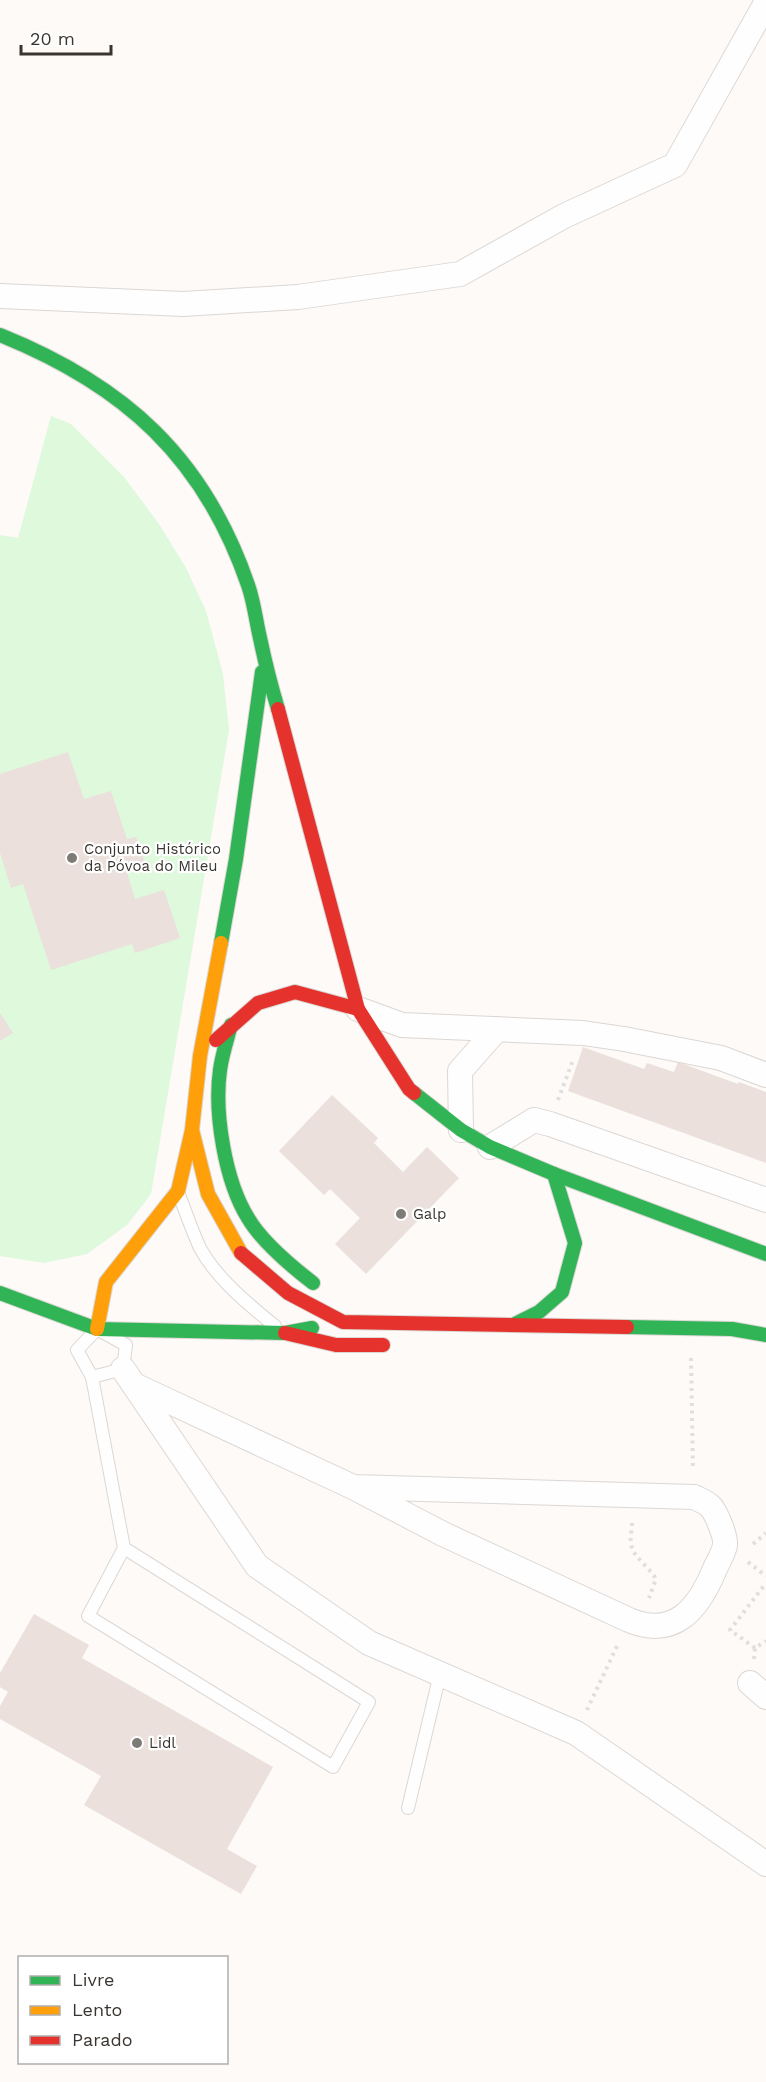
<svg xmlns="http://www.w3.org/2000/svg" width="766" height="2082" viewBox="0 0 766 2082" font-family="'Work Sans',sans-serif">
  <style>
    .green { fill: #def9dc }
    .building { fill: #ebe0dc }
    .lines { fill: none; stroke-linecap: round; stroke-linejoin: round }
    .lane-casing { stroke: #dbd7d4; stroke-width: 14 }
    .street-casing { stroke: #dbd7d4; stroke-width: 26 }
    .fast-casing { stroke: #dbd7d4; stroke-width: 16 }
    .slow-casing { stroke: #dbd7d4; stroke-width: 16 }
    .jam-casing { stroke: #dbd7d4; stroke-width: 16 }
    .path { stroke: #e0dfde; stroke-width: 4; stroke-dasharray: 3 4.5; stroke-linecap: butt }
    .lane { stroke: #fffefe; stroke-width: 12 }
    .street { stroke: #fffefe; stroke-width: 24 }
    .fast { stroke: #30b455; stroke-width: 14 }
    .slow { stroke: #ff9f0a; stroke-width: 14 }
    .jam { stroke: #e5322d; stroke-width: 14 }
    .poi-dot { fill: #7e7a76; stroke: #fff; stroke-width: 2 }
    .labels { text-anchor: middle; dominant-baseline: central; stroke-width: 4.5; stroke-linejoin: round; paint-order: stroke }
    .poi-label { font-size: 15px; fill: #3a3530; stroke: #fff; text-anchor: start }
  </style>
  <rect width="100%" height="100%" fill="#fdfaf7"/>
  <!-- green -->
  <path class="green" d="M51 416 71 424 124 477 159 524 186 568 206 611 223 674 229 730 151 1194 127 1225 87 1254 44 1263 0 1256V535L18 538Z"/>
  <!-- building -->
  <g class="building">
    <path d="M68 752 84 799 111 791 127 839 136 837 145 863 126 869 135 899 164 890 180 938 135 953 132 944 51 970 23 884 11 888 0 853V774Z"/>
    <path d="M0 1013 13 1033 0 1041Z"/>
    <path d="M583 1047 644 1069 647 1063 674 1072 678 1062 738 1084 739 1082 766 1092V1163L568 1091Z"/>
    <path d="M332 1095 378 1138 374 1143 403 1172 427 1147 459 1178 366 1274 335 1244 360 1218 330 1189 324 1195 279 1151Z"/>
    <path d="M34 1614 89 1645 82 1658 273 1767 227 1849 257 1866 241 1894 84 1805 101 1776 0 1719V1706L8 1692 0 1687V1673Z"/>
  </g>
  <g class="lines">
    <defs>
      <g id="lane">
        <path d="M179 1195C186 1212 192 1231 200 1248 216 1278 249 1305 275 1326"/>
        <path d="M97 1329 126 1345 123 1369 92 1377 77 1350Z"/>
        <path d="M92 1377 124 1548 88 1616 333 1767 369 1702 124 1548"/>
        <path d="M408 1808 440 1674"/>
      </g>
      <g id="street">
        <path d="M0 296 183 304 298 297 460 274 564 216 675 165 766 3"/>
        <path d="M358 1009 402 1025 583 1033 624 1039 721 1058 766 1075"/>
        <path d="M461 1130 460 1071 497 1029"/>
        <path d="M490 1147 534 1120 550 1124 766 1200"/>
        <path d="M123 1369 257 1566 369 1643 576 1733 766 1864"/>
        <path d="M134 1385 353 1487 443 1534 629 1620C674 1639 698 1609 714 1571 717 1563 724 1553 725 1545 726 1536 716 1512 710 1506 706 1502 698 1499 694 1497L353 1487"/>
        <path d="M750 1683 766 1697"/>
      </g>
      <g id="fast">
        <path d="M0 335C124 385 204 457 248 585 254 602 256 621 260 638 265 662 271 686 278 709"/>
        <path d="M221 943 236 859 262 672"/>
        <path d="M231 1025C227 1040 222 1055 220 1070 214 1113 225 1181 248 1218 262 1242 291 1266 313 1283"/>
        <path d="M414 1093 461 1130 490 1147 554 1174 766 1254"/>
        <path d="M0 1293 97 1329 285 1333 312 1328"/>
        <path d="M513 1325 539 1312 562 1292 575 1243 554 1174"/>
        <path d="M627 1327 732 1329 766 1335"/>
      </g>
      <g id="slow">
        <path d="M221 943 200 1056 192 1130 208 1194 241 1253"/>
        <path d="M97 1329 106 1282 178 1191 192 1130"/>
      </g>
      <g id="jam">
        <path d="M278 709 358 1009 409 1089 414 1093"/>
        <path d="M216 1040 258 1003 295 992 358 1009"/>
        <path d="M241 1253 288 1293 343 1322 627 1327"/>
        <path d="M285 1333 336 1345H383"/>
      </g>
    </defs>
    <!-- lane casing -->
    <use href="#lane" class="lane-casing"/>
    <!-- street casing -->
    <use href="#street" class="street-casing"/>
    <!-- fast casing -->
    <use href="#fast" class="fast-casing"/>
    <!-- slow casing -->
    <use href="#slow" class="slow-casing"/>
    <!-- jam casing -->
    <use href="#jam" class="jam-casing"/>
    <!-- path -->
    <g class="path">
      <path d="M558 1100 573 1060"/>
      <path d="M691 1358 693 1470"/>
      <path d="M632 1523C632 1530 629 1541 632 1548 635 1558 650 1568 656 1579L649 1598"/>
      <path d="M753 1544 766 1533"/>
      <path d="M748 1562 766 1576"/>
      <path d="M755 1648 730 1630 766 1583"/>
      <path d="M754 1659 755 1648 766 1641"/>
      <path d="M587 1710 618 1644"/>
    </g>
    <!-- lane -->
    <use href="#lane" class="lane"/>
    <!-- street -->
    <use href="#street" class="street"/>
    <!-- fast -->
    <use href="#fast" class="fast"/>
    <!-- slow -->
    <use href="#slow" class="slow"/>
    <!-- jam -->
    <use href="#jam" class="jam"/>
  </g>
  <!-- markers -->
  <g class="poi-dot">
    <circle cx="72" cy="858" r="6"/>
    <circle cx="401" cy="1214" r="6"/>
    <circle cx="137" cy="1743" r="6"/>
  </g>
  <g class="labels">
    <!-- poi labels -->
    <g class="poi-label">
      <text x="84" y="849">Conjunto Histórico<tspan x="84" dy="17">da Póvoa do Mileu</tspan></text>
      <text x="413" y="1214">Galp</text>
      <text x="149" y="1743">Lidl</text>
    </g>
  </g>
  <!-- legend -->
  <rect x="18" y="1956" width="210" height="108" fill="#ffffff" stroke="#b0aeac" stroke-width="1.5"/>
  <rect x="30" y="1976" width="30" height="9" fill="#30b455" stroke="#b0aeac" stroke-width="1.5"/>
  <text x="72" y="1986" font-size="18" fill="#3a3530">Livre</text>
  <rect x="30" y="2006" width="30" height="9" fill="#ff9f0a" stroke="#b0aeac" stroke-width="1.5"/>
  <text x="72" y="2016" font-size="18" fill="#3a3530">Lento</text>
  <rect x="30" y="2036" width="30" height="9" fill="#e5322d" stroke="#b0aeac" stroke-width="1.5"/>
  <text x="72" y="2046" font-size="18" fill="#3a3530">Parado</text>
  <!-- scale -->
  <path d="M21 45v9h90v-9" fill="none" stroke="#3a3530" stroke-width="3"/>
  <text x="30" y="45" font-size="18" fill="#3a3530" stroke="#ffffff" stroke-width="4.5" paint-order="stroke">20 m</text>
</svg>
